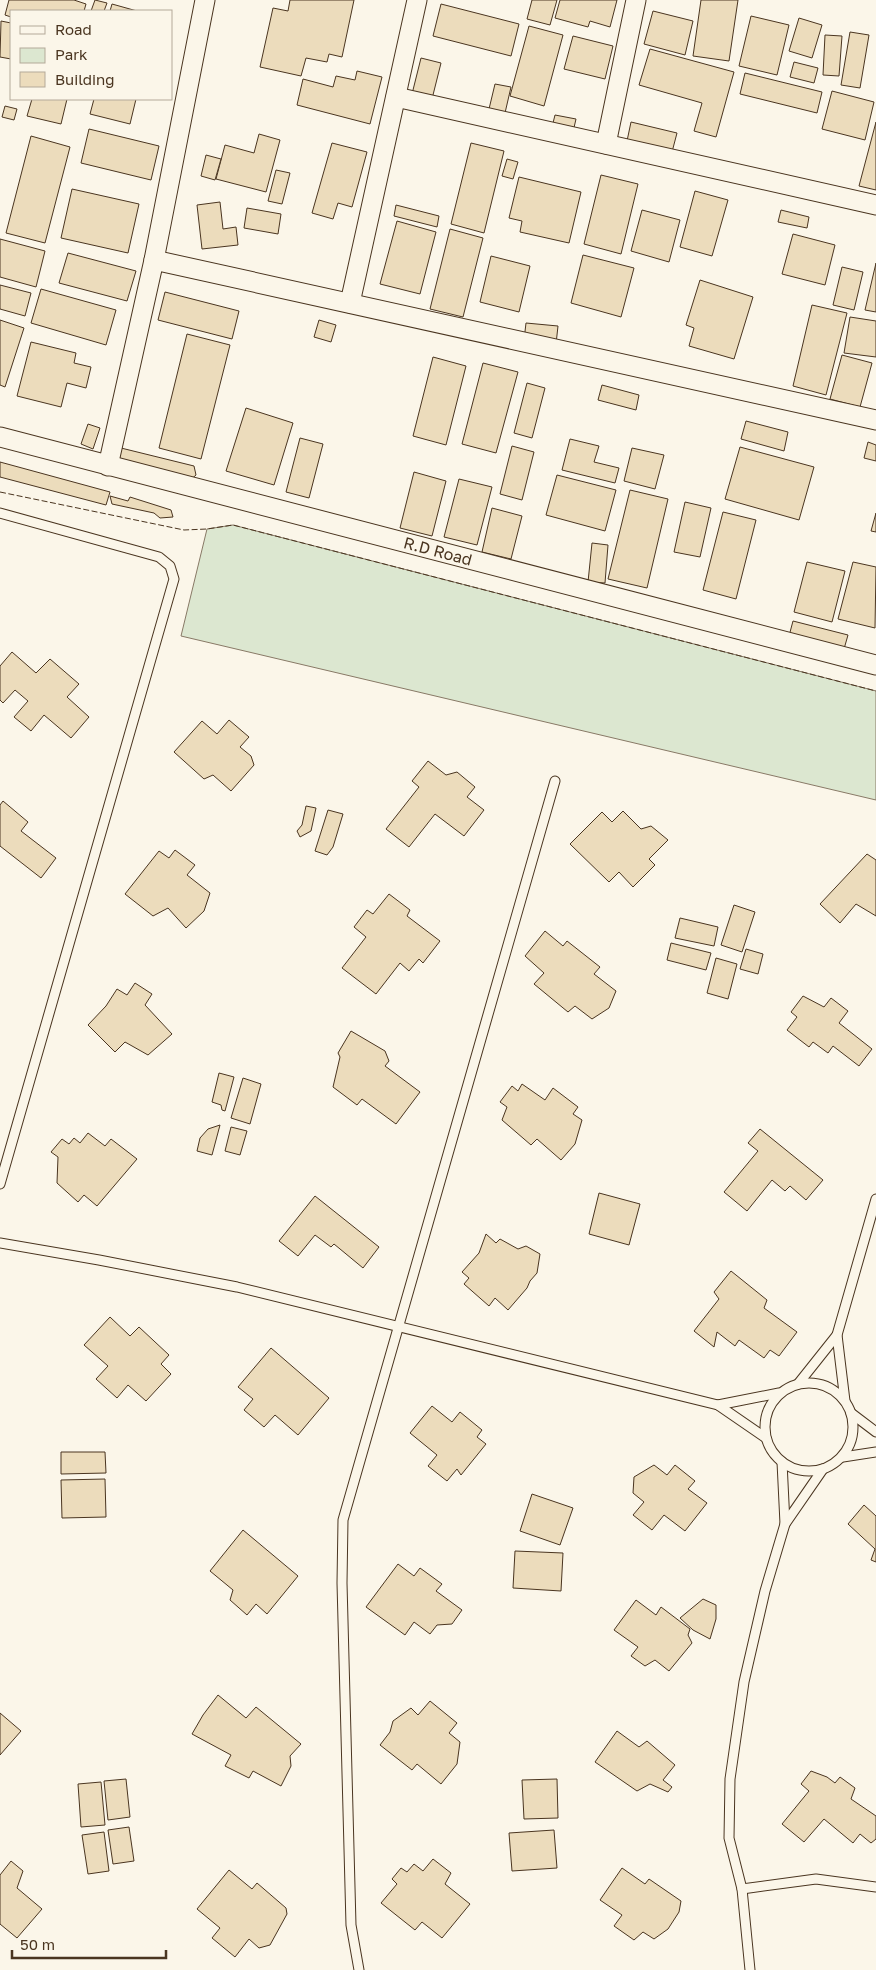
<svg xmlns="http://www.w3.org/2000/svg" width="876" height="1970" viewBox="0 0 876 1970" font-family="'Golos Text',sans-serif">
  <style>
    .green { fill: #dce7d0; stroke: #887966 }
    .building { fill: #ecdcbc; stroke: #4a3520 }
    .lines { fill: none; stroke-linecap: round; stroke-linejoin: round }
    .service-casing { stroke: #4a3520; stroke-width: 11 }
    .minor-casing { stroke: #4a3520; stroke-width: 21 }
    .service { stroke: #fbf6e9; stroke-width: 9 }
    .minor { stroke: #fbf6e9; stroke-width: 19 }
    .fence { stroke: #4a3520; stroke-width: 1; stroke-dasharray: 6 2.5; stroke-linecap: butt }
    .labels { text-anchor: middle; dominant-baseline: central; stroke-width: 4; stroke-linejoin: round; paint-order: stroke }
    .street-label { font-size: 16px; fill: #4a3520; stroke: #fbf6e9 }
  </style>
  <rect width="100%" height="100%" fill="#fbf6e9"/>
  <!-- green -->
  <path class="green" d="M233 525 876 691V800L181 636 207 529Z"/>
  <!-- building -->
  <g class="building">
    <path d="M9 0H74L86 4 84 11H11V17L5 15Z"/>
    <path d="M95 0 107 3 104 11H91Z"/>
    <path d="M290 0H354L342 57 329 54 327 62 306 58 301 76 260 67 273 8 288 11Z"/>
    <path d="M532 0H557L550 25 527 19Z"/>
    <path d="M560 0H617L610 27 590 21 588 27 555 18Z"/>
    <path d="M701 0H738L729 61 693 56Z"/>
    <path d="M112 4 137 11H110Z"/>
    <path d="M441 4 519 24 511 56 433 36Z"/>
    <path d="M653 11 693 21 685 55 644 44Z"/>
    <path d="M751 16 789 25 777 75 739 66Z"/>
    <path d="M799 18 822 25 812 58 789 51Z"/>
    <path d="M1 21 11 23V59L0 57Z"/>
    <path d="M529 26 563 35 544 106 510 96Z"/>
    <path d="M850 32 869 35 860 88 841 85Z"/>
    <path d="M825 35 842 36 839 76 823 75Z"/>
    <path d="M573 36 613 46 605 79 564 69Z"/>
    <path d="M650 49 734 72 716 137 694 131 702 103 639 85Z"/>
    <path d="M421 58 441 63 432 99 412 94Z"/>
    <path d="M794 62 818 68 814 83 790 77Z"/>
    <path d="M357 71 382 77 370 124 297 105 303 79 333 87 336 76 355 80Z"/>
    <path d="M745 73 822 92 817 113 740 94Z"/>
    <path d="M495 84 511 87 505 113 489 109Z"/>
    <path d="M832 91 874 102 865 140 822 129Z"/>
    <path d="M32 99H67L61 124 27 116Z"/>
    <path d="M94 99H136L130 124 90 114Z"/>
    <path d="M5 106 17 109 14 120 2 117Z"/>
    <path d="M555 115 576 119 573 132 552 127Z"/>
    <path d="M631 122 677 133 672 152 627 141Z"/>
    <path d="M876 122V190L859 186Z"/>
    <path d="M89 129 159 146 151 180 81 163Z"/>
    <path d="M259 134 280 140 266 192 216 179 225 145 254 153Z"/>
    <path d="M31 136 70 147 45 243 6 233Z"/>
    <path d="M332 143 367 152 352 207 338 203 333 219 312 213Z"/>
    <path d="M471 143 504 151 484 233 451 224Z"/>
    <path d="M206 155 221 159 215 180 201 176Z"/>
    <path d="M507 159 518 162 513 179 502 176Z"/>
    <path d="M276 170 290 173 282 204 268 201Z"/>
    <path d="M601 175 638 184 621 254 584 244Z"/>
    <path d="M519 177 581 192 569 243 520 232 522 221 509 218Z"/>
    <path d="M72 189 139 204 128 253 61 238Z"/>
    <path d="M695 191 728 200 712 256 680 247Z"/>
    <path d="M220 202 223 229 236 227 238 245 202 249 197 205Z"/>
    <path d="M396 205 439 216 437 227 394 216Z"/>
    <path d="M247 208 281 214 278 234 244 228Z"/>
    <path d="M642 210 680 220 669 262 631 251Z"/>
    <path d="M781 210 809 217 807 228 778 222Z"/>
    <path d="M397 221 436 232 420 294 380 284Z"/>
    <path d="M450 229 483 238 463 317 430 309Z"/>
    <path d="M793 234 835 245 825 285 782 274Z"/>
    <path d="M0 239 45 251 36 287 0 277Z"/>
    <path d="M68 253 136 271 127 301 59 283Z"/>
    <path d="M583 255 634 268 621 317 571 303Z"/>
    <path d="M491 256 530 266 519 312 480 302Z"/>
    <path d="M876 263V312L865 310Z"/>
    <path d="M842 267 863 272 854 310 833 305Z"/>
    <path d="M700 280 753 297 734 359 689 346 694 328 686 325Z"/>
    <path d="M0 285 31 293 25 316 0 309Z"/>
    <path d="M41 289 116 310 106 345 31 323Z"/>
    <path d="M165 292 239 311 232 339 158 320Z"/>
    <path d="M812 305 847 313 826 395 793 386Z"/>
    <path d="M850 317 876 321V357L844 353Z"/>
    <path d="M0 320 24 328 5 387 0 385Z"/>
    <path d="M319 320 336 325 331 342 314 337Z"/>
    <path d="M526 323 558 326 556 344 524 340Z"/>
    <path d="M187 334 230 345 201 459 159 448Z"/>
    <path d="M31 342 76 353 74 363 91 367 86 388 67 383 61 407 17 396Z"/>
    <path d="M842 355 872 363 860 407 830 399Z"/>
    <path d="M433 357 466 366 446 445 413 436Z"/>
    <path d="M483 363 518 372 496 453 462 444Z"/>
    <path d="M527 383 545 388 532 438 514 433Z"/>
    <path d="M602 385 639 395 636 410 598 400Z"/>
    <path d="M246 408 293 423 274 485 226 471Z"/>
    <path d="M746 421 788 432 784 451 741 439Z"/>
    <path d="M88 424 100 428 93 449 81 444Z"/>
    <path d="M300 438 323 444 309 498 286 492Z"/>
    <path d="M570 439 599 446 594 462 619 468 615 483 562 470Z"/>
    <path d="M868 442 876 445V461L864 458Z"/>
    <path d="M512 446 534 452 522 500 500 494Z"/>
    <path d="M740 447 814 467 799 520 725 499Z"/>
    <path d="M121 448 194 466 196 475 188 482 116 464Z"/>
    <path d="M632 448 664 455 655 489 624 481Z"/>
    <path d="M0 462 110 492 106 505 0 477Z"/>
    <path d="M414 472 446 481 432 536 400 528Z"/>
    <path d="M557 475 616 490 605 531 546 515Z"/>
    <path d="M459 479 492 487 477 545 444 537Z"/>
    <path d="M630 490 668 499 647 588 608 579Z"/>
    <path d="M110 496 128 501 130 497 171 510 173 517 160 518 154 513 112 504Z"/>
    <path d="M685 502 711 508 700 557 674 552Z"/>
    <path d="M492 508 522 516 511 559 482 552Z"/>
    <path d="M723 512 756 520 736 599 703 590Z"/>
    <path d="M876 513V532L871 531Z"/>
    <path d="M592 543 608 545 605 583 588 582Z"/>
    <path d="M807 562 845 571 832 622 794 612Z"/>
    <path d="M853 562 876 567 875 628 838 619Z"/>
    <path d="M793 621 848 635 844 649 789 636Z"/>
    <path d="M12 652 36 673 50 659 79 684 67 697 89 717 71 738 44 715 31 731 14 717 28 701 15 690 3 703 0 700V666Z"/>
    <path d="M229 720 249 737 240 747 251 756 254 765 231 791 213 775 204 779 174 752 202 721 217 734Z"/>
    <path d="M428 761 446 775 457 772 475 787 467 797 484 810 464 836 435 814 409 847 386 829 419 787 412 781Z"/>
    <path d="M3 801 28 822 21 831 56 858 41 878 0 846V805Z"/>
    <path d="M306 806 316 808 311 831 300 837 297 831 302 825Z"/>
    <path d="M328 810 343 814 333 847 327 855 315 851Z"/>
    <path d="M623 811 641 829 651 826 668 840 649 859 655 865 633 887 619 872 609 882 570 844 602 812 612 822Z"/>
    <path d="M175 850 195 865 187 875 210 893 204 911 186 928 168 908 153 916 125 894 159 851 169 858Z"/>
    <path d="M867 854 876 860V916L856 904 840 923 820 904Z"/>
    <path d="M389 894 410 910 407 916 440 941 423 963 419 959 409 971 400 963 376 994 342 968 366 937 354 927 367 910 373 914Z"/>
    <path d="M734 905 755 912 742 952 721 945Z"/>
    <path d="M680 918 718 927 714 946 675 938Z"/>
    <path d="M545 931 563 946 567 941 600 967 594 974 616 991 609 1008 592 1019 575 1006 568 1012 534 984 544 973 525 956Z"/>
    <path d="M671 943 711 953 706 970 667 960Z"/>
    <path d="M746 949 763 954 758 974 740 969Z"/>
    <path d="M716 958 737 964 728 999 707 993Z"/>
    <path d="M135 983 152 994 145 1005 172 1034 148 1055 125 1042 115 1052 88 1025 106 1006 117 989 127 995Z"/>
    <path d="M803 996 824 1007 831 998 848 1011 839 1023 872 1049 859 1066 833 1046 828 1053 813 1042 809 1047 787 1030 797 1017 791 1012Z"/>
    <path d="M351 1031 385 1051 389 1061 385 1066 420 1092 396 1124 362 1099 357 1105 333 1087 340 1057 338 1053Z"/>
    <path d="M219 1073 234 1077 225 1111 222 1110 221 1105 212 1102Z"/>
    <path d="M243 1078 261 1084 250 1124 231 1118Z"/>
    <path d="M522 1084 545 1100 553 1088 578 1107 573 1114 582 1120 575 1144 561 1160 537 1139 531 1145 502 1120 507 1107 500 1102 512 1086 518 1091Z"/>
    <path d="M220 1125 212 1155 197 1151 200 1138 208 1129Z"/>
    <path d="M231 1127 247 1131 240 1155 225 1151Z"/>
    <path d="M760 1129 823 1180 806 1200 790 1186 785 1191 772 1180 747 1211 724 1192 758 1151 748 1143Z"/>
    <path d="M88 1133 105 1146 111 1139 137 1159 97 1206 84 1195 78 1202 57 1183 58 1157 51 1152 62 1139 69 1144 74 1138 80 1143Z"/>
    <path d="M599 1193 640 1204 629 1245 589 1234Z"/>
    <path d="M315 1196 379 1247 363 1268 334 1244 331 1247 315 1235 298 1256 279 1241Z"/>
    <path d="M486 1234 496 1243 500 1239 518 1249 526 1246 540 1254 537 1273 530 1281 527 1288 508 1310 495 1298 489 1306 464 1284 469 1278 462 1272 479 1253Z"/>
    <path d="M731 1271 767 1300 764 1308 797 1332 779 1356 770 1350 764 1358 739 1340 735 1346 717 1332 714 1347 694 1331 719 1299 714 1292Z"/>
    <path d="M110 1317 130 1336 139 1327 169 1355 161 1364 171 1374 146 1401 128 1385 117 1398 96 1379 108 1366 84 1345Z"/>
    <path d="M271 1348 329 1398 298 1435 275 1415 264 1427 244 1410 253 1399 238 1387Z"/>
    <path d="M432 1406 452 1422 460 1412 482 1430 477 1437 486 1444 461 1475 457 1469 447 1481 428 1466 437 1455 410 1433Z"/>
    <path d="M61 1452H105L106 1473 61 1474Z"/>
    <path d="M654 1465 667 1475 675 1465 695 1481 688 1489 707 1503 685 1531 664 1515 652 1530 633 1515 644 1502 633 1493 634 1477Z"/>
    <path d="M105 1479 106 1517 62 1518 61 1480Z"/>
    <path d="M532 1494 573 1508 560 1545 520 1531Z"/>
    <path d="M864 1505 876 1516V1562L871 1560 875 1549 848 1524Z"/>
    <path d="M243 1530 298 1576 267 1614 256 1604 247 1615 230 1600 233 1590 210 1571Z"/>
    <path d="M515 1551 563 1553 561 1591 513 1588Z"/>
    <path d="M398 1564 414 1576 420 1568 442 1584 436 1591 462 1610 452 1624 437 1625 430 1634 414 1622 405 1635 366 1607Z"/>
    <path d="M703 1599 716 1605V1619L710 1639 693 1630 680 1618Z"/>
    <path d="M636 1600 656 1615 661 1607 690 1629 688 1635 692 1643 669 1671 655 1660 645 1666 631 1656 638 1647 614 1630Z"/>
    <path d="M218 1695 246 1718 256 1707 301 1744 290 1756 291 1766 281 1786 253 1771 249 1778 225 1766 231 1755 192 1734 203 1715Z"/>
    <path d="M430 1701 457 1723 449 1733 460 1742 457 1764 441 1784 417 1764 412 1770 380 1745 390 1732 393 1721 411 1708 418 1715Z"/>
    <path d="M0 1713 21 1731 0 1755Z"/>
    <path d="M617 1731 639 1747 647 1741 675 1765 663 1780 672 1787 668 1792 650 1784 637 1791 595 1762Z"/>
    <path d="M811 1771 827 1777 835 1783 840 1777 855 1788 851 1799 876 1816V1839L871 1843 860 1834 853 1843 824 1819 804 1842 782 1824 809 1791 801 1784Z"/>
    <path d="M126 1779 130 1817 108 1820 104 1781Z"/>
    <path d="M557 1779 558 1818 524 1819 522 1780Z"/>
    <path d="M101 1782 105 1825 81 1827 78 1784Z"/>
    <path d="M129 1827 134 1861 113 1864 108 1830Z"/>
    <path d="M554 1830 557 1868 512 1871 509 1833Z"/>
    <path d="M104 1832 109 1871 88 1874 82 1835Z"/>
    <path d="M433 1859 451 1873 445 1884 470 1904 442 1938 422 1922 415 1930 381 1903 397 1884 392 1879 401 1868 407 1872 414 1864 423 1871Z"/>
    <path d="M11 1861 23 1871 17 1888 42 1909 17 1938 0 1924V1875Z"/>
    <path d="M622 1868 645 1884 649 1879 681 1901 679 1912 668 1929 654 1939 643 1932 634 1940 614 1926 622 1915 600 1900Z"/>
    <path d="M229 1870 252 1889 257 1883 286 1908 287 1914 270 1945 259 1948 249 1939 235 1957 212 1938 220 1928 197 1909Z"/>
  </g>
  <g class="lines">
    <defs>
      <g id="service">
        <path d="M0 513 159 557 170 566 174 579 0 1184"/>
        <path d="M0 1243 99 1260 237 1287 718 1405 766 1438"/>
        <circle cx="809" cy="1427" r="44"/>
        <path d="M798 1384 837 1335"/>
        <path d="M845 1401 837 1335 876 1199"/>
        <path d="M718 1405 779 1393"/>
        <path d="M851 1413 876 1432"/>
        <path d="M843 1457 876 1452"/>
        <path d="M782 1462 785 1524"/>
        <path d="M742 1889 816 1879 876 1887"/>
        <path d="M359 1970 351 1925 342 1583 343 1520 555 781"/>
        <path d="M750 1970 742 1889 729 1838 730 1779 744 1682 765 1591 785 1524 823 1469"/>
      </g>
      <g id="minor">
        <path d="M396 97 876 205"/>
        <path d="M606 144 636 0"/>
        <path d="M154 260 876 420"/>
        <path d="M350 303 417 0"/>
        <path d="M0 437 876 665"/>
        <path d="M108 466 154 260 205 0"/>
      </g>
    </defs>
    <!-- service casing -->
    <use href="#service" class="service-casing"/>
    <!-- minor casing -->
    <use href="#minor" class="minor-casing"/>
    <!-- service -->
    <use href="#service" class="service"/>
    <!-- minor -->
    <use href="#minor" class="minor"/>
    <!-- fence -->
    <path class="fence" d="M0 492 184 530 207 529 233 525 876 691"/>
  </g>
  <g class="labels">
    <!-- street labels -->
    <g class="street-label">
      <text transform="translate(438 551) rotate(15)">R.D Road</text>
    </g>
  </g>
  <!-- legend -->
  <rect x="10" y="10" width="162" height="90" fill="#fbf6e9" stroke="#b4a999"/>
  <rect x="20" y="26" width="25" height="8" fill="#fbf6e9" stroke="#b4a999"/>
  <text x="55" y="35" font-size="15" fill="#4a3520">Road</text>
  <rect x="20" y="48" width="25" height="15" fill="#dce7d0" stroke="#b4a999"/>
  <text x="55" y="60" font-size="15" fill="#4a3520">Park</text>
  <rect x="20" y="72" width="25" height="15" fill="#ecdcbc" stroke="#b4a999"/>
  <text x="55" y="85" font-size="15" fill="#4a3520">Building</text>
  <!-- scale -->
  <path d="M12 1950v8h154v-8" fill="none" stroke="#4a3520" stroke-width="2.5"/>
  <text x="20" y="1950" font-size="15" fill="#4a3520" stroke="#fbf6e9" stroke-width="4" paint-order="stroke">50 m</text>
</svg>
